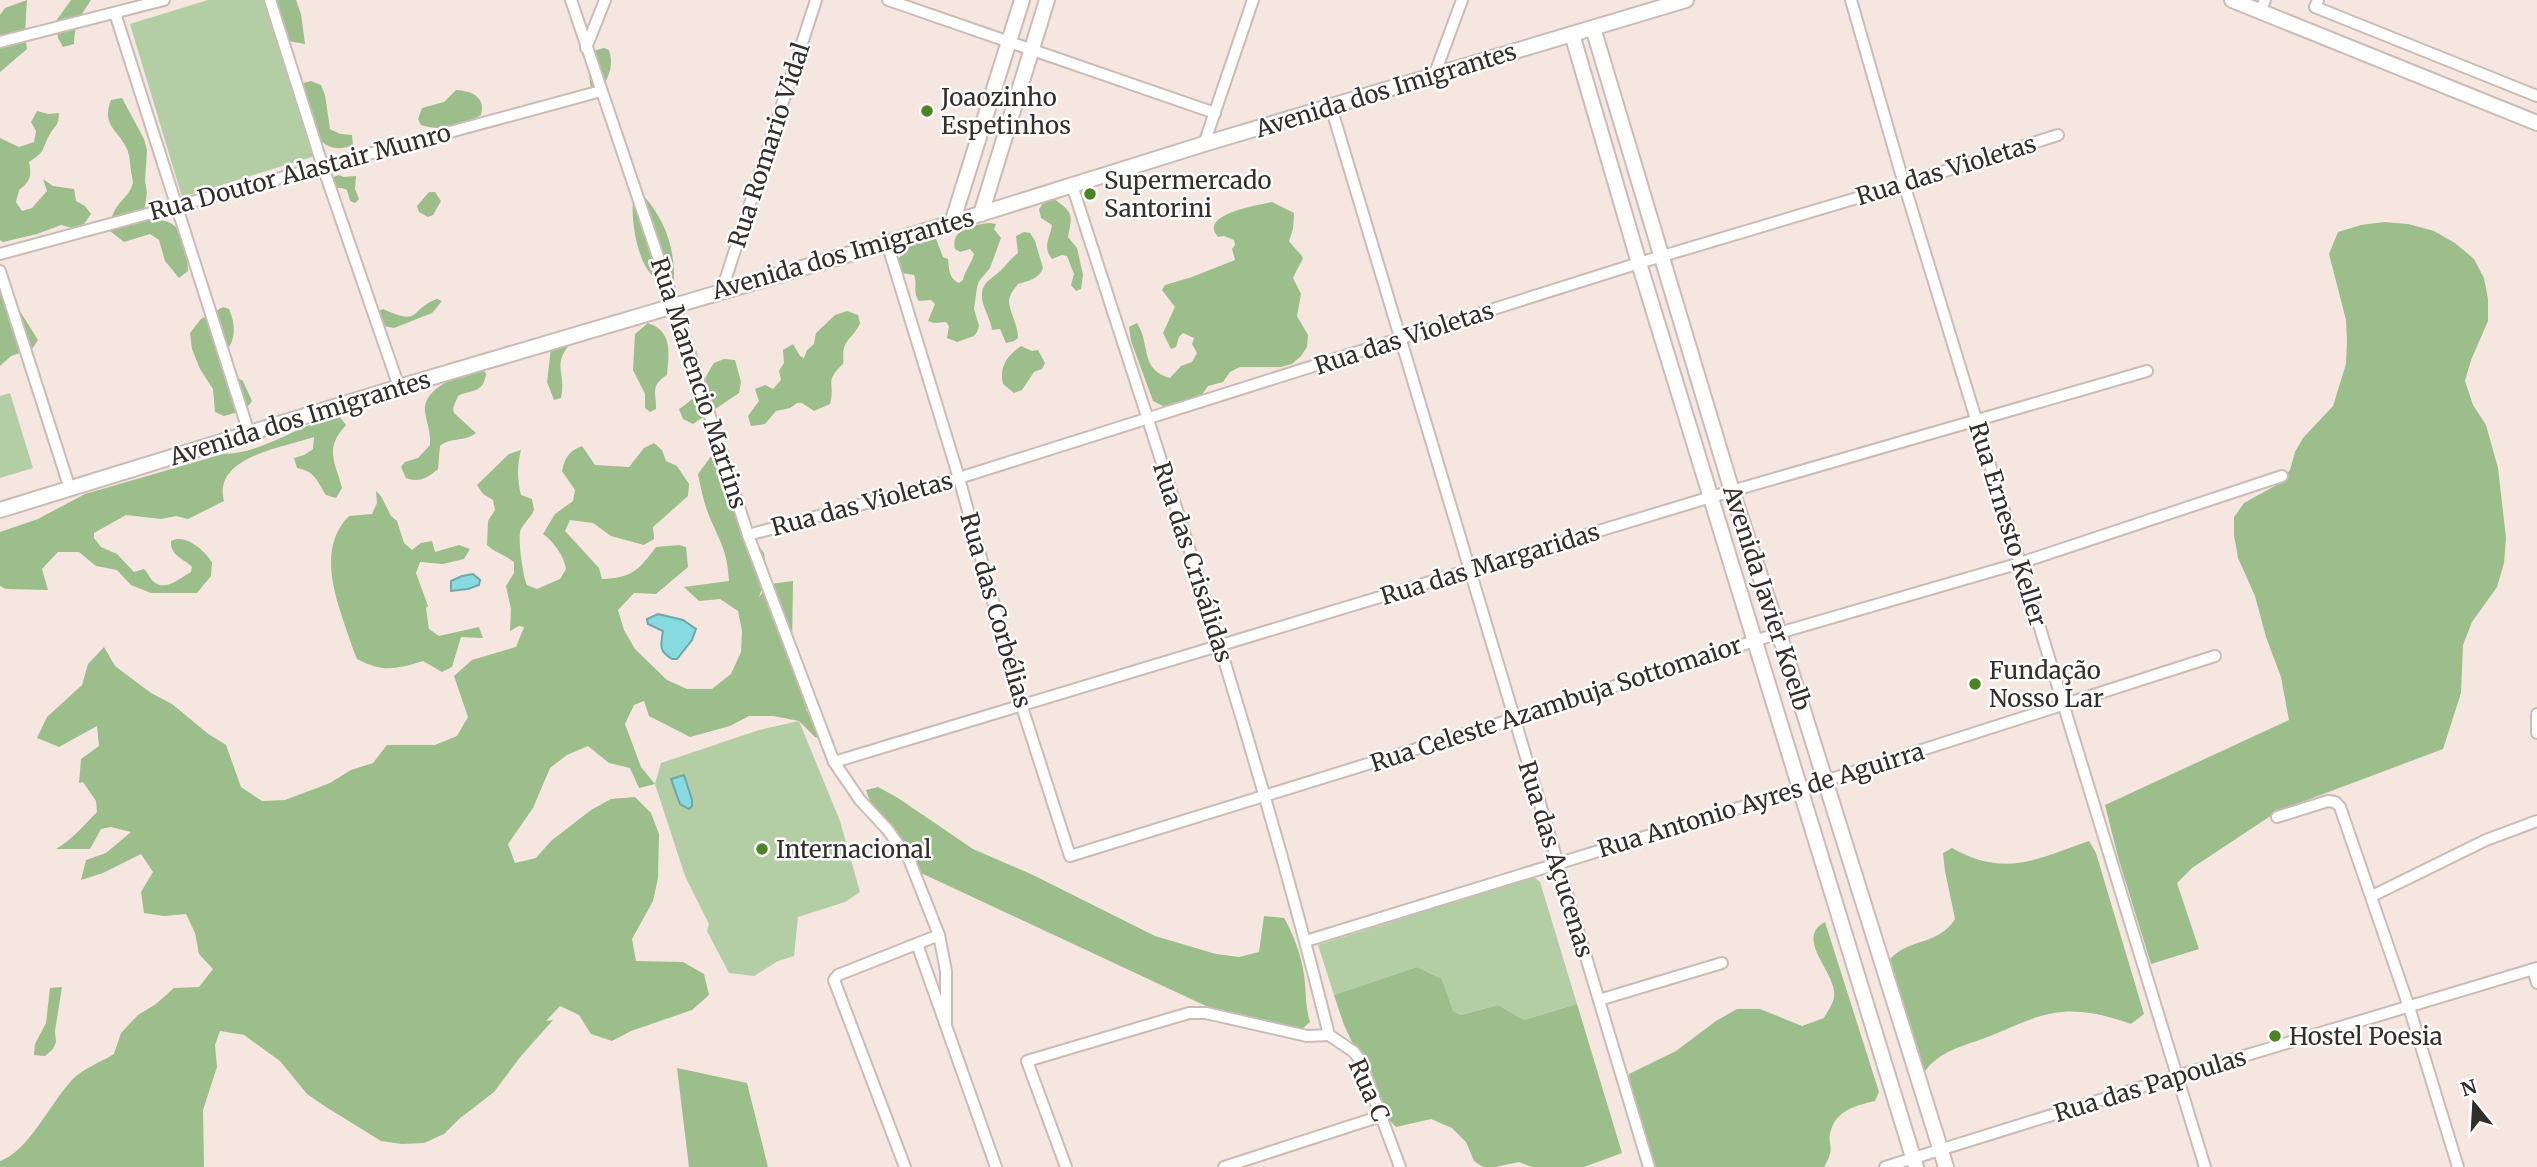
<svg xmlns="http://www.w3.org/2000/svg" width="2537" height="1167" viewBox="0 0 2537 1167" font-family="Merriweather,serif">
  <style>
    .green { fill: #b3cea5 }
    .forest { fill: #9cbe8a }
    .water { fill: #87dbe0; stroke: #6ea7aa; stroke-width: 2 }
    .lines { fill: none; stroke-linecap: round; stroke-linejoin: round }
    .minor-casing { stroke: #cabbb6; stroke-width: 14 }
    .tertiary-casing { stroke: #cabbb6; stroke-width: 18 }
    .minor { stroke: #fff; stroke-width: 10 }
    .tertiary { stroke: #fff; stroke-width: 14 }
    .poi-dot { fill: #4a8522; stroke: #fff; stroke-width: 2.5 }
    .labels { text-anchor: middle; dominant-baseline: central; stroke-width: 5; stroke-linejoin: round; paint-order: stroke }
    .street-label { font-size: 24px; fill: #332d2b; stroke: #fff }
    .poi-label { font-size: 24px; fill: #332d2b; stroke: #fff; text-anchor: start }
  </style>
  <rect width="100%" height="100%" fill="#f5e6e0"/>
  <!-- green -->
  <g class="green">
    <path d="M208 0H268L315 156 182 197 130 24Z"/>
    <path d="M10 393 33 468 0 478V396Z"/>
    <path d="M799 721 840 821 860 892 845 902 798 917 794 956 778 961 754 976 729 973 707 931 709 924 685 876 655 784 661 763 759 730Z"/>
    <path d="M1534 877 1540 882 1577 1004 1524 1020 1498 1005 1461 1015 1453 1011 1442 979 1417 967 1334 995 1318 945Z"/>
  </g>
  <!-- forest -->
  <g class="forest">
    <path d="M27 0C26 18 24 32 27 49L0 72V15L5 8Z"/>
    <path d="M71 0H91C81 15 74 25 74 44L63 47 58 38 56 21Z"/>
    <path d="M277 0H296L301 14 305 44 288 41 273 7Z"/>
    <path d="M604 48 609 50C614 65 609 75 602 89H591L587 61 593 51Z"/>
    <path d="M311 81 321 85 325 95 330 129 340 134 352 135 353 145C312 161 308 112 300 84Z"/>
    <path d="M456 90C472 91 486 97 481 115 462 126 442 132 421 125L418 119 422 108 444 102Z"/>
    <path d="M122 98 144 139 147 150 145 181 147 192 144 213C152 220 155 219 165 221 184 225 187 254 188 271L179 278 165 261 159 240 150 234 124 242 110 231C110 202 130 200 133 182 133 180 131 173 131 171 130 164 130 156 127 149 118 129 101 126 111 100Z"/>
    <path d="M37 111 48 114 59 113C58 127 56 124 50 134 41 149 47 151 29 162 32 176 30 182 19 190L16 202 22 211 32 208 47 191 43 179 53 186 74 189 76 201 85 206 91 214 84 224 72 228 61 225 37 234 3 242 0 240V138L19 147 34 142 36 131 31 122Z"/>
    <path d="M339 175 344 177 356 176 355 189 359 199 355 203 350 201 347 190C338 185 330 192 322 187L328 179Z"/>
    <path d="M429 192H435L441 201 433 215 428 217 419 212 417 206Z"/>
    <path d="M643 195C666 221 675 249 674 283 666 282 658 280 652 275 638 262 631 222 633 203Z"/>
    <path d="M1053 198C1073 213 1073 213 1068 237L1077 248 1083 275 1081 289 1076 291 1071 285 1074 274 1067 256 1062 255 1052 259C1042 247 1050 238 1052 225L1041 218 1039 209 1044 202Z"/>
    <path d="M1272 202 1294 213 1293 229 1289 241C1307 264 1306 250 1293 278L1301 294 1297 316 1308 335 1307 347 1301 356 1292 364 1281 367H1240L1230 372 1223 382 1208 386 1201 396 1174 405 1163 406 1153 401 1131 341 1129 327 1137 323C1151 345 1139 369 1170 378L1181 366 1192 362 1197 353 1192 344 1194 338 1183 333 1179 337 1176 347 1171 349 1163 333 1175 307 1162 290 1165 285 1192 277 1235 260 1232 249 1235 245 1234 240 1224 236 1218 237C1197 214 1260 205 1272 202Z"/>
    <path d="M2384 222 2408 224 2434 231 2455 243 2474 259 2484 278 2488 299V321L2471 360 2465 381 2473 405 2486 425 2498 468 2506 538 2504 563 2497 587 2472 622 2463 645 2461 693 2443 749 2278 811 2192 868 2177 883 2199 949 2151 964 2118 857 2105 805 2289 720 2281 677 2266 637 2255 596 2238 558 2234 535V517L2244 503 2280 483 2290 470 2295 452 2303 438 2333 406 2346 364 2347 341 2346 320 2329 254 2338 232 2361 225Z"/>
    <path d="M990 223 996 224 994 229 1001 238 990 268 979 281 977 287 974 309 979 326 977 332 974 336 957 342 947 338 949 326 946 322 934 323 928 321 935 304 931 300 919 301C912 292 918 284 914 275L902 273 899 268V258L907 250 913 240 929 234 935 236 943 257 948 259C949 269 949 279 959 283L963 280C965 270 972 263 974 254L970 249 960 252 955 249C950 229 973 225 990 223Z"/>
    <path d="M1024 232 1030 233 1035 241 1043 268C1039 279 1028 281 1018 284 1015 288 1009 295 1009 301 1009 311 1018 324 1018 338L1014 341 1006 343 1000 329 992 330C991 319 983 309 982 298 981 283 990 280 999 272 1006 266 1011 258 1018 253L1016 236Z"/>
    <path d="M0 273 13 300 38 340 32 349 11 356 0 366Z"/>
    <path d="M437 299 442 301 432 313 394 328 383 326 378 311 383 309C422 327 409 309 437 299Z"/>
    <path d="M223 307 229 309C236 325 236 340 225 353L228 372 243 381 252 401 245 410 224 416 215 412 213 389 200 369 192 349 190 333 201 319Z"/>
    <path d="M847 311 858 315 860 323C857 332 849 337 845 345 842 351 844 357 843 364 823 383 836 382 830 404L814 411 802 403H797L790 408 776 411 765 424 751 426 748 416 759 401 755 389 765 385 773 389 781 380 779 371 784 363 783 350 793 344 800 356 804 358 807 350 814 344 816 333 835 315Z"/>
    <path d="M648 323C673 331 669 354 667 375 649 386 657 394 656 409L650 412 645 408V394L633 370 635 334Z"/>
    <path d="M573 341C550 364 567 372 561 398L554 400 547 382 551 348Z"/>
    <path d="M1021 346 1032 351 1038 350 1045 363 1042 369 1034 372 1022 390 1014 393 1003 384C999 366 1007 356 1021 346Z"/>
    <path d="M724 359 735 360 741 382 739 393 693 424 683 419 679 409C703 394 700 384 714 363Z"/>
    <path d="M483 368 486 374C483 394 472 389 458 396L453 408 454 413 476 433C465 442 450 437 440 446L438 469C428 478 418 483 406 478L401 467 405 462 418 458 430 445C431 433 427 424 425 412 422 386 465 373 483 368Z"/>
    <path d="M339 416 346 425C324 449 335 461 342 488L336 498 326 495C317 481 315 471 297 468L294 458 304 455 313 449 314 437C286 447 212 456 224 501L188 519 176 516 161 519 126 515 94 533V538L101 547 117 554 134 572 144 569C148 573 150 579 154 582 166 592 181 577 191 572L192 567C183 558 170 556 171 541 185 533 204 550 212 562L211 576 197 593H151L131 585 117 570 96 566 79 552H58L42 569 48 590 6 589 0 586V532L38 519 85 494 223 454C264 454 299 423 339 416Z"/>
    <path d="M654 443 662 450 666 461 677 466 689 484 688 496 653 527 654 539 644 545 611 536 593 523 570 520 565 531 599 568 602 579C632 578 639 570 656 547L679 545 686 547 688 567 656 594 634 593 618 610 624 630 635 649 667 680 687 689H712L731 674 741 652 742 631 738 611 720 599 699 601 684 587 729 581C727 550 721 544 710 518 704 504 701 489 698 474L712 455 731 466 740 487 741 511 750 535 764 553 767 575 759 597 770 584 793 581 792 648 808 689 806 710 835 742 815 737 799 721 773 716H749L730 726 690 737 649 716 644 701 634 705 625 724 641 767 655 784 639 788 630 768 609 763 588 746 567 755 550 768 533 808 508 844 515 863 536 858 551 841 591 810 611 799 635 797 651 813 659 834 658 878 653 901 632 939 636 961 683 962 704 974 709 995 692 1010 631 1031 612 1041 591 1034 579 1015 560 1006 546 1021 553 1020 521 1056 494 1092 459 1119 444 1134 424 1143 402 1144 381 1141 326 1107 307 1094 280 1061 244 1035 220 1031 215 1045 217 1067 203 1110 204 1167H0V1161C28 1152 51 1102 72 1080 82 1069 101 1062 114 1054L121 1033 138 1015 156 1004 174 988 199 987 213 969 199 954 195 933 186 914 164 916 144 913 141 892 153 872 141 854 103 873 81 880 86 860 106 853 131 832 111 827 101 829 90 849H56C73 839 83 826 97 812L96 801 83 782 79 783 81 759 99 746 97 726 59 747 37 738 47 717 82 685 88 664 104 647 115 666 151 693 172 704 207 733 226 745 241 787 262 801 285 800 330 783 351 770 373 763 387 745H435L457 736 468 717 454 676 472 660 516 647 524 627 519 626 510 631 511 609 506 586 514 573V562C505 555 496 553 487 545L488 521 495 510 493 500 483 494 477 485 509 454 521 450C517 466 517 479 521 495L532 499 534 510C531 517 525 522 521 529 517 536 523 577 527 585L537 589 560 579 566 569C564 556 554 542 543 534L555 514 573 501 575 490 562 471C565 457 569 451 582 446L595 465 629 467 644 448Z"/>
    <path d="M376 491 381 496 391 516 397 521 404 543 412 550 421 543 432 541 435 552 459 545 470 549 464 559 443 564 420 562 416 573 428 606 426 608 429 629 439 636 479 627 483 638 461 637 452 667 442 672 423 661C396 669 383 673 357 659L353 649C340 608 313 552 349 516L372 514 377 503Z"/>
    <path d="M878 787 898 798 973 849 1031 874 1155 936 1216 954 1239 957 1259 952 1264 916 1284 918C1295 937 1303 960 1305 983 1306 997 1306 1008 1310 1022L1301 1030 1206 1006 921 873C906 846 874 820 866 790Z"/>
    <path d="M2089 841 2096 853 2144 1014 2131 1024C2109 1016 2085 1010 2062 1012 2038 1014 2017 1025 1995 1034 1970 1045 1942 1048 1925 1071L1919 1070 1891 973 1890 959C1911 937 1938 946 1955 919L1945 871 1943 853 1952 848C2005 878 2037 859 2089 841Z"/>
    <path d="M1825 922 1879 1092 1875 1101C1857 1105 1837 1110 1831 1130 1826 1145 1837 1146 1824 1167H1654L1630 1085 1629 1074 1676 1051 1716 1021 1737 1009H1760L1802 1026 1824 1018C1827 1012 1833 1004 1834 997 1838 973 1793 939 1825 922Z"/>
    <path d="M1417 967 1442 979 1453 1011 1461 1015 1498 1005 1524 1020 1577 1004 1622 1153 1584 1167H1532L1519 1162 1495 1167H1483L1474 1161 1466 1142 1452 1128 1431 1119 1396 1127 1388 1119 1368 1062 1352 1042 1344 1025 1334 995Z"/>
    <path d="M62 987 55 1031 56 1042 53 1049 45 1056 34 1055 35 1044 46 1023 50 988Z"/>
    <path d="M677 1068 747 1083 768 1167H689Z"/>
  </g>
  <!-- water -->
  <g class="water">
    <path d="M473 574 480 580 479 585 468 589 451 591V581L462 576Z"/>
    <path d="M658 614 683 620 696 629 692 640 677 659H672C658 651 661 644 663 631L648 624 647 619Z"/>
    <path d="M684 775 692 800V806L689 809 680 804 671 779Z"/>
  </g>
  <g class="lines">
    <defs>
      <g id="minor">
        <path d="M270 0 323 167 399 387"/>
        <path d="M571 0 674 304 748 535 834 762 860 800 887 829 909 859 939 935 946 971V1025"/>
        <path d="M888 0 1215 113"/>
        <path d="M1851 0 1904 184 2205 1167"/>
        <path d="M2318 0 2315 7 2537 96"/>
        <path d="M2260 11 2265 0"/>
        <path d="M115 13 249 433"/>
        <path d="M0 42 164 0"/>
        <path d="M586 48 605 0"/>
        <path d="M1434 76 1462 0"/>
        <path d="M1331 107 1649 1167"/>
        <path d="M1204 144 1253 0"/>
        <path d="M1072 185C1163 467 1258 748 1329 1035L1354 1052 1360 1060 1400 1167"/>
        <path d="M887 243 959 478 1022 707 1070 856 1513 719 1779 633 2020 563 2282 476"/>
        <path d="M0 254 601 91"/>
        <path d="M0 271 70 489"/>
        <path d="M722 290 816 0"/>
        <path d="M748 535 959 478 1639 263 1904 184 2058 135"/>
        <path d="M2537 714V733"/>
        <path d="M834 762 1711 497 2147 371"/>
        <path d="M2277 817 2328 801 2335 802 2340 807 2409 1007 2458 1167"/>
        <path d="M2372 896 2486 840 2537 821"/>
        <path d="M1306 941 1800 789 2215 656"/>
        <path d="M917 944 996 1167"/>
        <path d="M2533 969 2537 983"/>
        <path d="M1599 1000 1722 963"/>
        <path d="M905 1167 834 980 838 975 939 935"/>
        <path d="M1066 1167 1027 1061 1189 1013H1206L1307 1036 1329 1035"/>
        <path d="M1224 1167 1381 1116"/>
        <path d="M1885 1167 2177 1076 2537 968"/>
      </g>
      <g id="tertiary">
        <path d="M2232 0 2537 123"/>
        <path d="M1593 28 1732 491 1779 633 1946 1167"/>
        <path d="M1572 34 1639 263 1916 1167"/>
        <path d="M981 214 1047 0"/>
        <path d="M952 223 1022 0"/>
        <path d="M0 510 399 387 887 243 1204 144 1686 0"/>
      </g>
    </defs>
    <!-- minor casing -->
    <use href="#minor" class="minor-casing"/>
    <!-- tertiary casing -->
    <use href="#tertiary" class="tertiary-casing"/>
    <!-- minor -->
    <use href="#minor" class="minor"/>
    <!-- tertiary -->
    <use href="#tertiary" class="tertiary"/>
  </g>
  <!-- markers -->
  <g class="poi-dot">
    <circle cx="927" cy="111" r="7"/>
    <circle cx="1090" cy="194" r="7"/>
    <circle cx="1975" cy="684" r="7"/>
    <circle cx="762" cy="849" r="7"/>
    <circle cx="2275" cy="1036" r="7"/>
  </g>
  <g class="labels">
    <!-- street labels -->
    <g class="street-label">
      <text transform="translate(1386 90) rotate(-17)">Avenida dos Imigrantes</text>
      <text transform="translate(769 145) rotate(-72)">Rua Romario Vidal</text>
      <text transform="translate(1946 170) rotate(-17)">Rua das Violetas</text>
      <text transform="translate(300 172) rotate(-15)">Rua Doutor Alastair Munro</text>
      <text transform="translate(843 254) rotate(-16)">Avenida dos Imigrantes</text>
      <text transform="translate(1404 338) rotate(-18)">Rua das Violetas</text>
      <text transform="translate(699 383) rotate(72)">Rua Manencio Martins</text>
      <text transform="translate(300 418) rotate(-17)">Avenida dos Imigrantes</text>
      <text transform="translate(862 504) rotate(-15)">Rua das Violetas</text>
      <text transform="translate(2008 524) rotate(73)">Rua Ernesto Keller</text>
      <text transform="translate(1193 562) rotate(72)">Rua das Crisálidas</text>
      <text transform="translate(1490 564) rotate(-17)">Rua das Margaridas</text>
      <text transform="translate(1767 598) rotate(72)">Avenida Javier Koelb</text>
      <text transform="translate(996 610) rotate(74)">Rua das Corbélias</text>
      <text transform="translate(1556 704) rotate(-18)">Rua Celeste Azambuja Sottomaior</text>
      <text transform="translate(1761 800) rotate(-17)">Rua Antonio Ayres de Aguirra</text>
      <text transform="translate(1556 859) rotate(73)">Rua das Açucenas</text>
      <text transform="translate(2150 1085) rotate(-17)">Rua das Papoulas</text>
      <text transform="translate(1369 1090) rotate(66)">Rua C</text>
    </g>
    <!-- poi labels -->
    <g class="poi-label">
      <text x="941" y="97">Joaozinho<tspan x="941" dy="28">Espetinhos</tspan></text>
      <text x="1104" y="180">Supermercado<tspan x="1104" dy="28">Santorini</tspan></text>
      <text x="1989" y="670">Fundação<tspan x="1989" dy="28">Nosso Lar</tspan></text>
      <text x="776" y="849">Internacional</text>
      <text x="2289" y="1036">Hostel Poesia</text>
    </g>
  </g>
  <!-- north arrow -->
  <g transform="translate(2474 1104) rotate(342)" stroke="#ffffff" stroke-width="5" paint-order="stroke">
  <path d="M0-5L12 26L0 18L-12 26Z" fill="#332d2b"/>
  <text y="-10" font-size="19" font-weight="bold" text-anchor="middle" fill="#332d2b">N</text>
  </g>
</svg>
